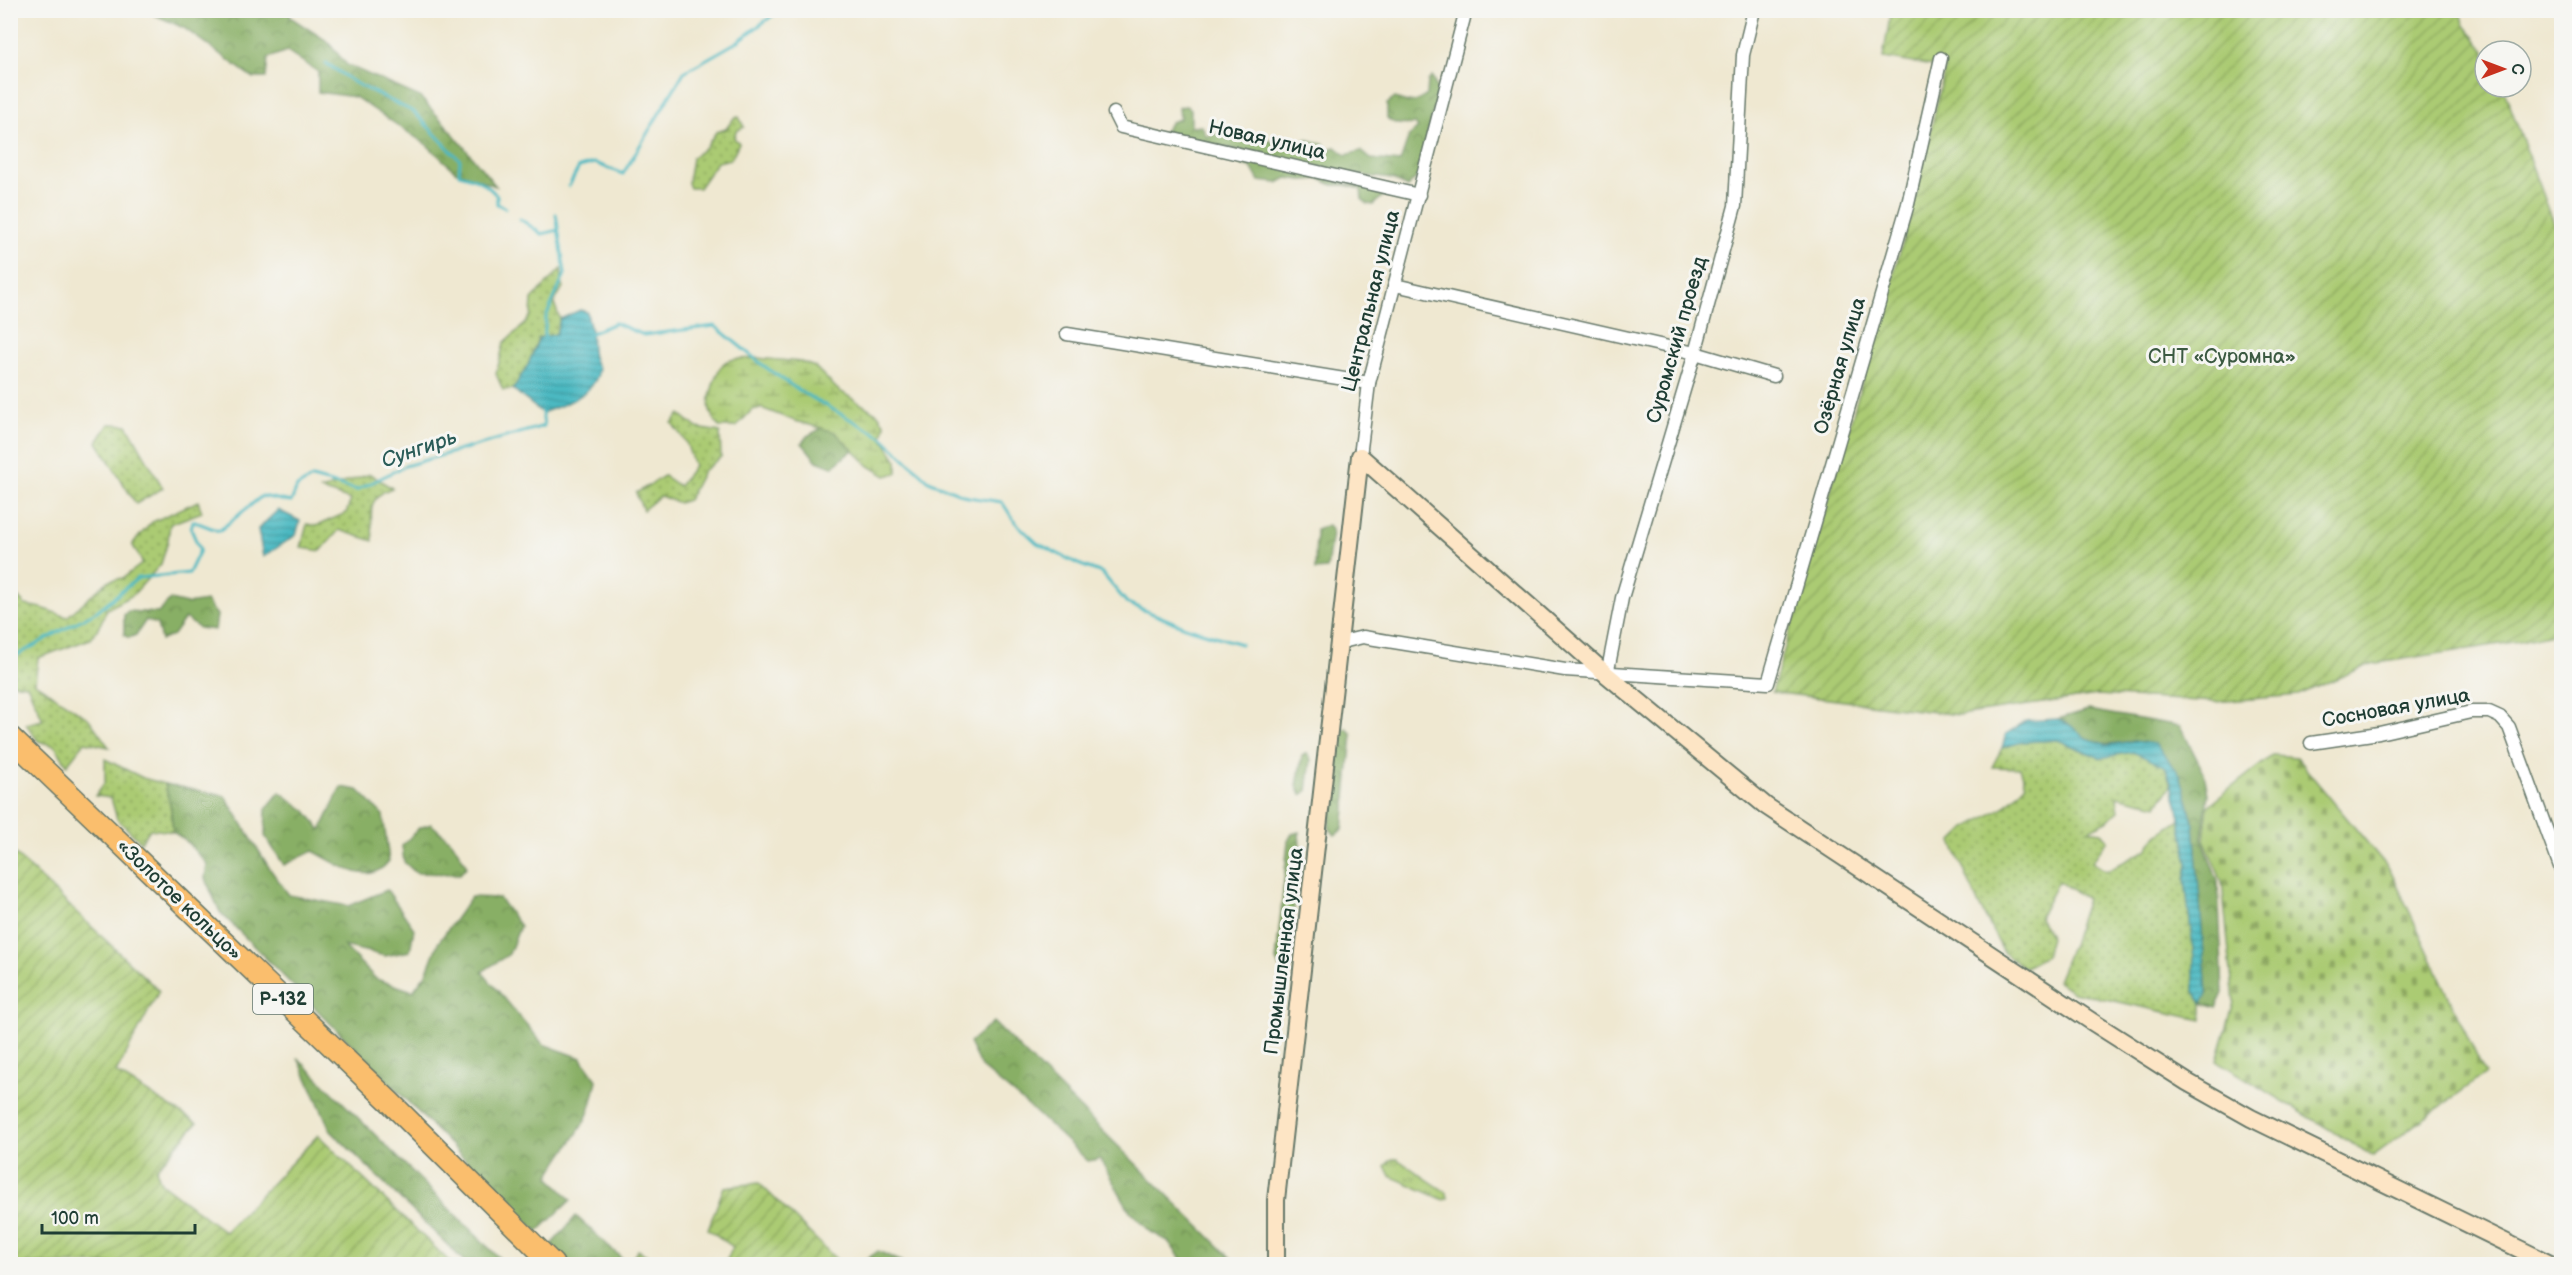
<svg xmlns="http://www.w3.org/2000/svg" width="2572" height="1275" viewBox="0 0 2572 1275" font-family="'Balsamiq Sans',sans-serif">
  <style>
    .grass { fill: url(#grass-dots); stroke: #658454; stroke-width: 1.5 }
    .forest { fill: url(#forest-crowns); stroke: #54764c; stroke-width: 1.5 }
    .wetland { fill: url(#wetland-marsh); stroke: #658454; stroke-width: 1.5 }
    .cemetery { fill: url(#cemetery-stones); stroke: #658454; stroke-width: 1.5 }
    .park { fill: url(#park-tufts); stroke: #658454; stroke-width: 1.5 }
    .garden { fill: url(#garden-furrows); stroke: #658454; stroke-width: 1.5 }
    .water { fill: url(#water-rules); stroke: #357b7b; stroke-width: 1.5 }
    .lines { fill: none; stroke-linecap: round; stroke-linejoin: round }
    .stream { stroke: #4bb9c2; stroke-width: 3 }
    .street-casing { stroke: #68796b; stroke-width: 15 }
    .secondary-casing { stroke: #68796b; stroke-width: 20 }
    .highway-casing { stroke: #68796b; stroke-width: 24 }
    .street { stroke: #fff; stroke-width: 12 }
    .secondary { stroke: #fde5c5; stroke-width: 16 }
    .highway { stroke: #fabe6d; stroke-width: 21 }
    .labels { text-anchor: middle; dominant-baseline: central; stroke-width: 6; stroke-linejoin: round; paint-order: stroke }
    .shield { fill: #f6f6f2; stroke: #60746d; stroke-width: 1.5 }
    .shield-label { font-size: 18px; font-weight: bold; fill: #1f3d34 }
    .street-label { font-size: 20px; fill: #1f3d34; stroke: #f6f6f2 }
    .park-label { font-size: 20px; fill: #3b5941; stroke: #f6f6f2 }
    .water-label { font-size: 21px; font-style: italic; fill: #2a5c58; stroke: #f6f6f2 }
  </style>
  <defs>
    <pattern id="grass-dots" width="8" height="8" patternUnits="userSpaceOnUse" patternTransform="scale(1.5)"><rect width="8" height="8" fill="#abcb73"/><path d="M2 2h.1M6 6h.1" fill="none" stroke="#8ba65f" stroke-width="1.8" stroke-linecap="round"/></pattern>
    <pattern id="forest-crowns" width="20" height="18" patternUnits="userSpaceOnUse" patternTransform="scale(1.5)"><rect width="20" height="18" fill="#88af65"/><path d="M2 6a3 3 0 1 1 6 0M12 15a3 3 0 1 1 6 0" fill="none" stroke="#6f9054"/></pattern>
    <pattern id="wetland-marsh" width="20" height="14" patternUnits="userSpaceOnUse" patternTransform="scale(1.5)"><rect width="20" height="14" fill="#abcb73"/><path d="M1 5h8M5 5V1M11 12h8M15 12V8" fill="none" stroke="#8ba65f"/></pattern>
    <pattern id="cemetery-stones" width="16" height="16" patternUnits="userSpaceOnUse" patternTransform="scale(1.5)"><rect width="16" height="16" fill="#abcb73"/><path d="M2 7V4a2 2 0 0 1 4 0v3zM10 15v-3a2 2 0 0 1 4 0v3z" fill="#8ba65f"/></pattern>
    <pattern id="park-tufts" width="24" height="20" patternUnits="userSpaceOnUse" patternTransform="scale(1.5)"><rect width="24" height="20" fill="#abcb73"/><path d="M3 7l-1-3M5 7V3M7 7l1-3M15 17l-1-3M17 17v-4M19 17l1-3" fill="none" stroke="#8ba65f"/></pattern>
    <pattern id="garden-furrows" width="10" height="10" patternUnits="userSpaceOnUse" patternTransform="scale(1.5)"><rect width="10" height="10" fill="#abcb73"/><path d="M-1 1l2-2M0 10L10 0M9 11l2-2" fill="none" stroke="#8ba65f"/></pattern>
    <pattern id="water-rules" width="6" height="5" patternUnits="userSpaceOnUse" patternTransform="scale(1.5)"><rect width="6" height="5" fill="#4bb9c2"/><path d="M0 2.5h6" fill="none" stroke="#3e989e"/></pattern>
  </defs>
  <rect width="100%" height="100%" fill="#f6f6f2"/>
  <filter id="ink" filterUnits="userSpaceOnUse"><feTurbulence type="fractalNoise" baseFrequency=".0167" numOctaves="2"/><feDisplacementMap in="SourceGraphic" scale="12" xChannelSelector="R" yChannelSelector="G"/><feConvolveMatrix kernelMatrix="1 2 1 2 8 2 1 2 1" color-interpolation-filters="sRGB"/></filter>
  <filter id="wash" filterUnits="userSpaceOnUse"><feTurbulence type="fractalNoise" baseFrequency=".008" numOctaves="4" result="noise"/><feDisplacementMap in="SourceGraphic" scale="24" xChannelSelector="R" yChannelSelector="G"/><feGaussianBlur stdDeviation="1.35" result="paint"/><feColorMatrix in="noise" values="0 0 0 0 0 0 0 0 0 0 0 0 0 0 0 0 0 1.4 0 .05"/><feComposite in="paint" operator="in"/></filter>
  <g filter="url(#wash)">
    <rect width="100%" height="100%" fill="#efe8d1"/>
    <!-- grass -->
    <g class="grass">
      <path d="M739 117 744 127 736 131 734 138 739 143 731 159 717 162 699 188H690L688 183 692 158 707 146 716 132 726 129 734 118Z"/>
      <path d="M561 269 563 287 554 303 560 319 556 334 538 338 528 365 513 389 503 390 496 374 504 343 525 324 531 315 532 299Z"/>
      <path d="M680 414 697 428 720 432 721 457 703 471 688 500 679 503 660 496 643 510 636 493 664 476 679 486 694 466 686 442 672 423Z"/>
      <path d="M109 424 127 425 163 488 136 504 97 442Z"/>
      <path d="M370 474 392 488C364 498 372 516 373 541L339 530 321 551 301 548 307 524 316 526 346 513 351 500 321 490Z"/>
      <path d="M198 501 202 512 170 524 168 541 161 564 133 595 107 609 99 627 90 639 38 658 35 683 89 719 109 747 85 742 67 765 55 746 38 741 26 724 43 720 27 685 11 683V590L25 605 42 608 67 617 108 581 123 578 143 563 132 544 152 522Z"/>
      <path d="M2058 740 2100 758 2133 752 2165 766 2171 786 2157 805 2117 796 2119 811 2107 821 2088 830 2102 832 2108 840 2092 862 2106 871 2147 850 2157 835 2180 820 2188 864 2185 879 2194 957V991L2202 1003V1020L2073 992 2057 981 2073 942 2087 899 2058 881 2039 918 2051 937 2046 956 2023 968 2004 953 1979 905 1952 842 1966 828 2004 807 2026 785 2020 768 1992 767 2002 748 2022 742Z"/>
      <path d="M105 759 143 778 165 784 171 809 173 832 150 829 141 842 117 819 111 798 95 796 105 782Z"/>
    </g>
    <!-- forest -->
    <g class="forest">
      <path d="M146 11H291L290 17 327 41 347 65 420 97 447 126 496 186 455 171 427 145 355 97 318 92V72L287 51 268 58 266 78H253L184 28Z"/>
      <path d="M1432 77 1438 91 1418 176 1407 187 1392 179 1352 174 1162 134 1171 122 1180 119 1179 107 1186 106 1191 109V127L1202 126 1206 136 1230 132 1236 137 1248 138 1251 143C1255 142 1261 140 1265 140 1285 141 1285 155 1306 139L1324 144 1325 155 1331 148 1336 147 1346 155 1361 151 1371 159 1400 162 1409 136 1418 128 1415 124C1404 125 1396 126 1387 118V104L1395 98C1410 104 1414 104 1427 95L1428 81Z"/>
      <path d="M1240 158 1395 195 1383 196 1373 205 1368 204 1362 199 1361 189 1346 185H1333L1320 179 1302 180 1287 178 1278 183 1259 181 1251 167 1242 165 1239 161Z"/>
      <path d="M822 428 835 432 853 450 832 467 817 461 802 443 807 436Z"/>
      <path d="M1328 525 1332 532 1327 569 1315 570 1316 530Z"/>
      <path d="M170 600 187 604 206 601 217 615 215 630 199 628 185 618 173 635 161 640 157 624 146 620 136 635 129 638 124 635V615L128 611 158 613Z"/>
      <path d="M2088 710 2180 726 2204 773 2208 794 2202 839 2218 882 2223 993 2216 1008 2202 1003 2207 994 2194 825 2180 774 2134 741C2118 743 2101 747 2086 738 2076 733 2068 724 2058 719Z"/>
      <path d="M1346 728 1352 734 1343 829 1335 835 1329 828 1340 732Z"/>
      <path d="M1307 753 1311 760 1307 791 1301 795 1297 786 1302 756Z"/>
      <path d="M165 784 225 796 270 869 289 895 348 906 387 890 414 929 410 951 385 956 344 946 376 979 413 991 426 974 438 943 471 897 499 898 520 926 509 954 482 972 543 1044 581 1058 597 1080C595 1089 593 1099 590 1108 583 1131 560 1154 549 1177L571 1200 537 1232 220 912 205 878 207 864 185 840 173 832 171 809Z"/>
      <path d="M341 787 358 790 383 815 389 861C368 889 337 863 313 851L284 865 265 836 266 809 280 792 306 811 321 830Z"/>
      <path d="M431 824 453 843 467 866 460 874 416 873 404 862 402 846 419 828Z"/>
      <path d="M1299 832 1300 847 1288 965 1280 968 1276 961 1288 841 1292 834Z"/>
      <path d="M993 1022 1237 1264H1197L1182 1260 1168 1241 1151 1232 1130 1211 1100 1159 1088 1161 1033 1110 981 1067 969 1043Z"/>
      <path d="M298 1058 505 1264H467L331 1131Z"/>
      <path d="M576 1216 628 1264H570L551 1245Z"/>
      <path d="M878 1251 902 1262 904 1264H860Z"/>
    </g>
    <!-- wetland -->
    <path class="wetland" d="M757 358 801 362 815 367 838 390 878 414 885 425 882 437 897 461V473L886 476 869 466 835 432 795 421 761 408 752 410 736 427H719C716 422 711 416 710 410 707 399 717 366 727 361 736 358 748 359 757 358Z"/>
    <!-- cemetery -->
    <path class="cemetery" d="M2273 755 2296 757 2390 870 2485 1074 2373 1156 2217 1061 2234 1002 2222 882 2204 840 2208 806Z"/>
    <!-- park -->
    <path class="park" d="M1392 1159H1397L1447 1193 1448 1198 1444 1200 1390 1176 1385 1166Z"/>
    <!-- garden -->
    <g class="garden">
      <path d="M1891 11H2461L2464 24 2485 51V87H2503L2561 242V632L2520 641 2371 664 2298 695 2216 702 2097 695 1959 715 1772 692 1915 200 1945 68 1883 58Z"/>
      <path d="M11 850 159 991 116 1073 197 1123 156 1169 161 1183 225 1232 318 1135 452 1264H11Z"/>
      <path d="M759 1183 841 1264H725L733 1247 708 1229 724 1187Z"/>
      <path d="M638 1250 661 1264H628Z"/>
    </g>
    <!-- water -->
    <g class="water">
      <path d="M580 310 587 312C588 319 590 325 591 332 593 347 589 355 599 369 596 394 564 405 542 413L513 389 528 365 539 338 556 334 560 319Z"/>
      <path d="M278 510 300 521 296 535 263 557 258 529Z"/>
      <path d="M2058 719 2073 727 2086 738 2108 745 2134 741 2155 744 2180 774 2194 825 2207 994 2202 1003 2194 991V957L2185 879 2188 864 2177 803 2166 767 2133 752 2100 758 2058 740 2022 742 2002 748 2006 734 2026 721Z"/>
    </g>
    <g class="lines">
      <!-- stream -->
      <g class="stream">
        <path d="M326 63 355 83 414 112 460 160 459 174C476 178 486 183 497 196V204L505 208"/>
        <path d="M569 186 579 167 595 163 623 174 684 72 737 42 780 10"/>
        <path d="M520 219 542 234 558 230"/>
        <path d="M589 334 615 323 644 335 715 326 764 366 798 390 882 437 929 481 968 497 1002 502 1015 522 1037 543 1078 564 1102 573 1127 603 1185 627 1241 644"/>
        <path d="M544 340 546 317 565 274 556 214"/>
        <path d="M10 659 97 611 138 578 189 573 200 550 191 529 193 521 219 531 262 496 291 502 297 487 312 478 357 490 405 466 544 426 542 411"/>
      </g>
    </g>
  </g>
  <g filter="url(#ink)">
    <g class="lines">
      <defs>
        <g id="street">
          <path d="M1114 113 1121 127 1419 195"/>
          <path d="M1395 285 1695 353 1774 376"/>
          <path d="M1067 334 1369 383"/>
          <path d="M1360 456 1369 383 1466 10"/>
          <path d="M1338 643 1363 637 1565 670 1768 683 1908 204 1941 58"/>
          <path d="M1607 675 1622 598 1695 353 1735 206 1743 55 1754 10"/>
          <path d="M2311 743 2379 733 2471 712H2489L2500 717 2509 727 2562 872"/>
        </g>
        <g id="secondary">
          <path d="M1360 456 1607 675 1766 806 2091 1021 2187 1082 2251 1118 2550 1264"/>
          <path d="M1276 1264V1200L1360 456"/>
        </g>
        <path id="highway" d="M10 737 390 1102 553 1264"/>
      </defs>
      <!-- street casing -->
      <use href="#street" class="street-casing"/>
      <!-- secondary casing -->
      <use href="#secondary" class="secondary-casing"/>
      <!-- highway casing -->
      <use href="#highway" class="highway-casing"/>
      <!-- street -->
      <use href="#street" class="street"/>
      <!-- secondary -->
      <use href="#secondary" class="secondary"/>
      <!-- highway -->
      <use href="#highway" class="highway"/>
    </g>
  </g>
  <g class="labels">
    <!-- shield labels -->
    <rect class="shield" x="253" y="984" width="60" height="30" rx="4.5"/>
    <g class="shield-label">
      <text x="283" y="999">Р-132</text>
    </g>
    <!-- street labels -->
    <g class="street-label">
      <text transform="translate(1267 140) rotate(13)">Новая улица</text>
      <text transform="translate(1371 301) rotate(-76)">Центральная улица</text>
      <text transform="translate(1677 340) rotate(-74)">Суромский проезд</text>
      <text transform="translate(1840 366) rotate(-74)">Озёрная улица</text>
      <text transform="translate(2396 708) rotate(-10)">Сосновая улица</text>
      <text transform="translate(179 900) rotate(44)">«Золотое кольцо»</text>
      <text transform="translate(1284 951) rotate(-83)">Промышленная улица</text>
    </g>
    <!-- park labels -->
    <g class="park-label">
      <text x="2222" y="357">СНТ «Суромна»</text>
    </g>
    <!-- water labels -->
    <g class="water-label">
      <text transform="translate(419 449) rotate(-19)">Сунгирь</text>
    </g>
  </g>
  <!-- margin -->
  <rect width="2572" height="1275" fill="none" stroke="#f6f6f2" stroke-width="36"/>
  <!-- north arrow -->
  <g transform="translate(2503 69) rotate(90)"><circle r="28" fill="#f6f6f2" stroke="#a0aca6" stroke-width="1.5"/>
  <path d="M0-4.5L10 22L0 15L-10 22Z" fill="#c8321e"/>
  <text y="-9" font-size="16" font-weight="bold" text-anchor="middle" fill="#1f3d34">С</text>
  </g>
  <!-- scale -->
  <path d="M42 1224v9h153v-9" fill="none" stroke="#1f3d34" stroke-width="3"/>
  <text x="51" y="1224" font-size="18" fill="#1f3d34" stroke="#f6f6f2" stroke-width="4.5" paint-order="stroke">100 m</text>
</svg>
